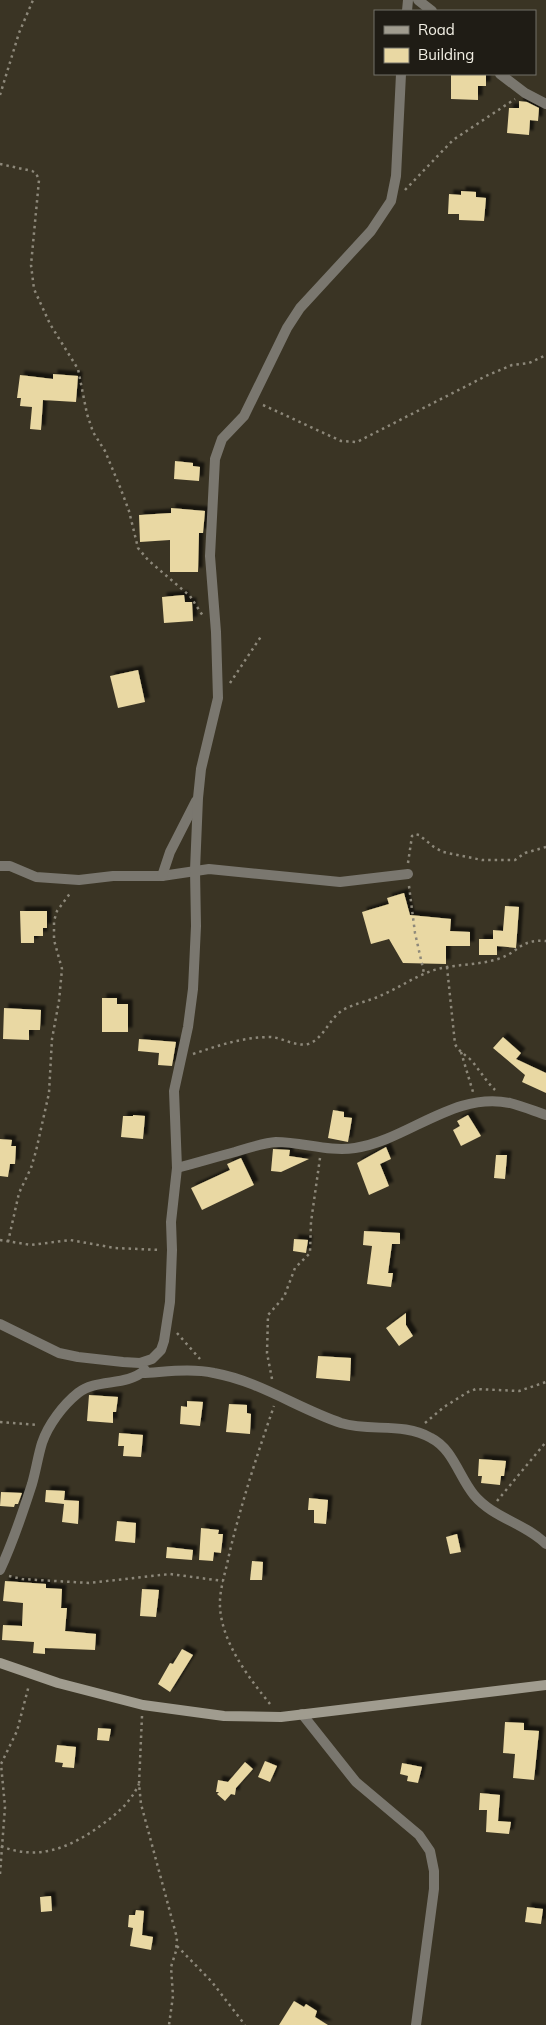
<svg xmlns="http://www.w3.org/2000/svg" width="546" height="2025" viewBox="0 0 546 2025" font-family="Mulish,sans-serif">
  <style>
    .building { fill: #e9d8a3; filter: url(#shadow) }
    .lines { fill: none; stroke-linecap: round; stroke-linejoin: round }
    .path { stroke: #8d887a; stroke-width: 2.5; stroke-dasharray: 2.5 4; stroke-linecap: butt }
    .street { stroke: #7a776f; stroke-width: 10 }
    .secondary { stroke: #a09c8f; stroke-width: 10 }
  </style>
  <defs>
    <filter id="shadow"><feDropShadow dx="4.5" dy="-4.5" stdDeviation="1" flood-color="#0009"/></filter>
  </defs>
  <rect width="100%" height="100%" fill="#3a3424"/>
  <!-- building -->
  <g class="building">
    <path d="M451 74H486V86H478V100L451 99Z"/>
    <path d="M519 101 527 102 539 108 538 121 530 120 529 135 507 133 509 108H519Z"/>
    <path d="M461 191 476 192V197L486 198 484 221 459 220V214H448L449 194 461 195Z"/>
    <path d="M53 374 78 376 76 402 43 400 41 430 30 429 32 407 20 406 21 398H17L20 375 53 379Z"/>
    <path d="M175 461 193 463V466L200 467 199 481 174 479Z"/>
    <path d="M171 508 205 511 203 533H199L198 572H170V540L140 542 139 515 171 513Z"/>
    <path d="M184 595 185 602H192L193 621 164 623 162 597Z"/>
    <path d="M138 670 145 702 118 708 110 676Z"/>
    <path d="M404 893 410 915 451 919 450 931 470 932V946H446V964L403 963 389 939 371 944 362 912 389 904 387 898Z"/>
    <path d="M505 906 519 907 516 948 497 946V955H479V939H493V930L503 931Z"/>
    <path d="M20 911H47V928H43V936H34V943H21Z"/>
    <path d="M102 998H117V1004H128V1032H102Z"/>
    <path d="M4 1008 41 1010 40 1030H29V1040L3 1039Z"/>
    <path d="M503 1037 521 1053 516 1059 546 1073V1093L522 1082 525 1075 493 1048Z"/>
    <path d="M139 1039 176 1042 172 1066 158 1065 159 1053 138 1051Z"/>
    <path d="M333 1110 344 1112V1117L352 1118 348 1142 328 1138Z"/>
    <path d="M133 1115 145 1116 143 1139 121 1137 123 1116H133Z"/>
    <path d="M468 1115 481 1136 461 1146 453 1130 460 1126 457 1121Z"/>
    <path d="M0 1139 12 1140 11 1146H16L15 1164H10L8 1177 0 1176Z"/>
    <path d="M386 1147 391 1159 380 1164 389 1186 369 1195 357 1163Z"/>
    <path d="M273 1149 290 1150 289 1156 309 1159 281 1172 271 1171Z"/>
    <path d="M496 1155H507L505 1179 494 1178Z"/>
    <path d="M241 1158 254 1185 202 1210 191 1188 230 1170 227 1164Z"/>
    <path d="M364 1231 400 1233V1244H392L388 1273H393L391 1287 367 1284 372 1246 363 1245Z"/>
    <path d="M294 1239 308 1240 306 1253 293 1251Z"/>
    <path d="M406 1313V1325L413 1336 399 1346 386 1328Z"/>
    <path d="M318 1356 351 1358 350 1381 316 1378Z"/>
    <path d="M89 1395 118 1397 116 1412H113V1423L87 1421Z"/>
    <path d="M187 1401 203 1402 200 1426 180 1424 181 1406 187 1407Z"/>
    <path d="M229 1404 247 1405V1413L251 1414 250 1434 226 1432Z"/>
    <path d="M119 1433 143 1435 141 1457 123 1456 124 1446H118Z"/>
    <path d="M479 1459 506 1461 504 1476H501L500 1485 481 1483 482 1476H478Z"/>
    <path d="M46 1490 65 1491 64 1500 79 1501 78 1524 62 1522 64 1504 45 1502Z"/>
    <path d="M1 1492 22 1493 18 1504H15L14 1507 0 1506Z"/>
    <path d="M309 1498 328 1500 326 1524 314 1523V1510H308Z"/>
    <path d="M117 1521 136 1523 135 1543 115 1541Z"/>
    <path d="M201 1528 219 1530 218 1534H223L221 1553 214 1552 213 1561 199 1560Z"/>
    <path d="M457 1534 461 1552 450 1554 446 1537Z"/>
    <path d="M167 1547 193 1550 192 1560 166 1558Z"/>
    <path d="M252 1561 263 1562 262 1580H250Z"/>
    <path d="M5 1581 46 1584V1588L62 1589 61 1608H67L65 1631 96 1634 95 1650 45 1648V1654L33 1653 34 1642 2 1640 3 1625 22 1626 23 1603 3 1601Z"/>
    <path d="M142 1589 159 1590 156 1617 140 1616Z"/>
    <path d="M182 1649 193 1655 170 1692 158 1684 170 1663 173 1664Z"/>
    <path d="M505 1722 524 1723V1730L539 1731 534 1780 513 1778 515 1754 503 1753Z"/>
    <path d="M98 1728 111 1729 109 1741 97 1740Z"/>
    <path d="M57 1745 76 1747 74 1768 62 1767 63 1763 55 1762Z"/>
    <path d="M265 1761 277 1766 270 1782 258 1777Z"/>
    <path d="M245 1762 253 1769 236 1788 235 1795 231 1794 225 1801 217 1794 219 1792H216L218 1780 228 1782Z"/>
    <path d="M402 1763 422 1767 418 1783 407 1781 408 1776 400 1774Z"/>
    <path d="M480 1793 500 1795 498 1821 511 1822 509 1834 486 1832 487 1810H479Z"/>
    <path d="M51 1896 52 1911 41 1912 40 1897Z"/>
    <path d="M527 1907 543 1909 541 1924 525 1922Z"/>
    <path d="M136 1910 144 1911 142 1935 153 1937 151 1950 130 1946 133 1928 128 1927 129 1915H135Z"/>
    <path d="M294 2001 304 2007 306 2004 317 2011 315 2017 328 2025H279Z"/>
  </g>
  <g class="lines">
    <!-- path -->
    <g class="path">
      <path d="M0 95 19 33 33 0"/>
      <path d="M0 164 32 171 36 173 39 180 31 265 34 289 50 324 78 369 87 414 93 432 105 451 120 487 129 511 138 548 148 560 190 596 203 616"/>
      <path d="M405 190 453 140 515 99"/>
      <path d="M263 405 341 441 357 442 486 376 512 365 529 363 546 355"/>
      <path d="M230 683 262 635"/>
      <path d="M408 863 412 836 415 834 419 835 434 847 443 852 482 860H515L525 853 546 847"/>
      <path d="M409 886 415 933 424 973"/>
      <path d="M447 967 455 1044C459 1052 466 1055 472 1061 480 1071 486 1081 495 1090"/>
      <path d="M461 1052 473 1092"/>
      <path d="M193 1054C220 1045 243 1037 271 1037 283 1038 296 1047 308 1044 324 1039 329 1018 343 1010 355 1003 370 1001 382 995 401 987 418 974 438 969 457 964 479 965 498 959 520 952 519 939 546 941"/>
      <path d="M0 1240 31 1245 70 1240 115 1248 161 1250"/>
      <path d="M8 1242 19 1193 31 1168 36 1151 49 1093 52 1039 59 1001 62 969 54 940V921L57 911 71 892"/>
      <path d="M177 1333 200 1359"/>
      <path d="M272 1379 267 1353 268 1315 284 1297 295 1268 310 1253 311 1222 320 1158"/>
      <path d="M0 1422 38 1425"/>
      <path d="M425 1423 444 1407 468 1392 476 1389 519 1391 546 1382"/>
      <path d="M497 1501 546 1442"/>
      <path d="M9 1576 22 1579 89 1583 170 1574 223 1581"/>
      <path d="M270 1704C249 1678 222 1643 220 1607 219 1590 226 1571 229 1555 241 1504 257 1455 274 1406"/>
      <path d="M142 1716 139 1784 141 1804 177 1938 176 1951 171 1967 173 1996 169 2025"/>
      <path d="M1 1846C37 1861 70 1848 100 1826 117 1814 130 1803 139 1784"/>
      <path d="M0 1874 5 1807 1 1764 17 1731 29 1685"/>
      <path d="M177 1946 212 1982 245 2025"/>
    </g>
    <!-- street -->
    <g class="street">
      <path d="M418 0 432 11"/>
      <path d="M407 11 408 0"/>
      <path d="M500 74 525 93 546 104"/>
      <path d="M0 866H10L36 877 79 880 113 876H162L209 869 340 882 408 874"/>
      <path d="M162 876 170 852 196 801"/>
      <path d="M177 1168C196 1163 216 1157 235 1152 248 1148 263 1143 276 1142 303 1142 328 1152 355 1148 408 1140 454 1091 510 1103 522 1106 534 1111 546 1115"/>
      <path d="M0 1324 59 1353 78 1357 123 1362 140 1363 152 1359 161 1350 164 1341 170 1302 172 1250 171 1222 177 1168 174 1091 188 1027 193 989 196 926 195 870 198 798 201 769 218 698 216 632 210 556 215 459 222 439 244 416 287 328 300 308 371 231 391 201 396 176 401 74"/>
      <path d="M142 1373C165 1372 191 1368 214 1373 259 1381 299 1409 341 1423 371 1432 403 1422 431 1438 453 1449 459 1477 474 1495 493 1518 525 1523 546 1544"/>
      <path d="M0 1570C13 1542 23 1512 32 1484 36 1470 38 1456 42 1443 48 1425 63 1405 78 1393 97 1378 126 1387 145 1370"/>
      <path d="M302 1714 356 1782 419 1835 430 1851 434 1871V1889L416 2025"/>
    </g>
    <!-- secondary -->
    <path class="secondary" d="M0 1663 58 1683 143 1705 224 1716 281 1717 546 1685"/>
  </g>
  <!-- legend -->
  <rect x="374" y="10" width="162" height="65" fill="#1f1c15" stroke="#737068"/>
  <rect x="384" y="26" width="25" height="8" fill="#a09c8f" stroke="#737068"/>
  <text x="418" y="35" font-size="15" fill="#f2efe4">Road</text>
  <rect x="384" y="48" width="25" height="15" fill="#e9d8a3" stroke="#737068"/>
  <text x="418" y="60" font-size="15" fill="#f2efe4">Building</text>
</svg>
